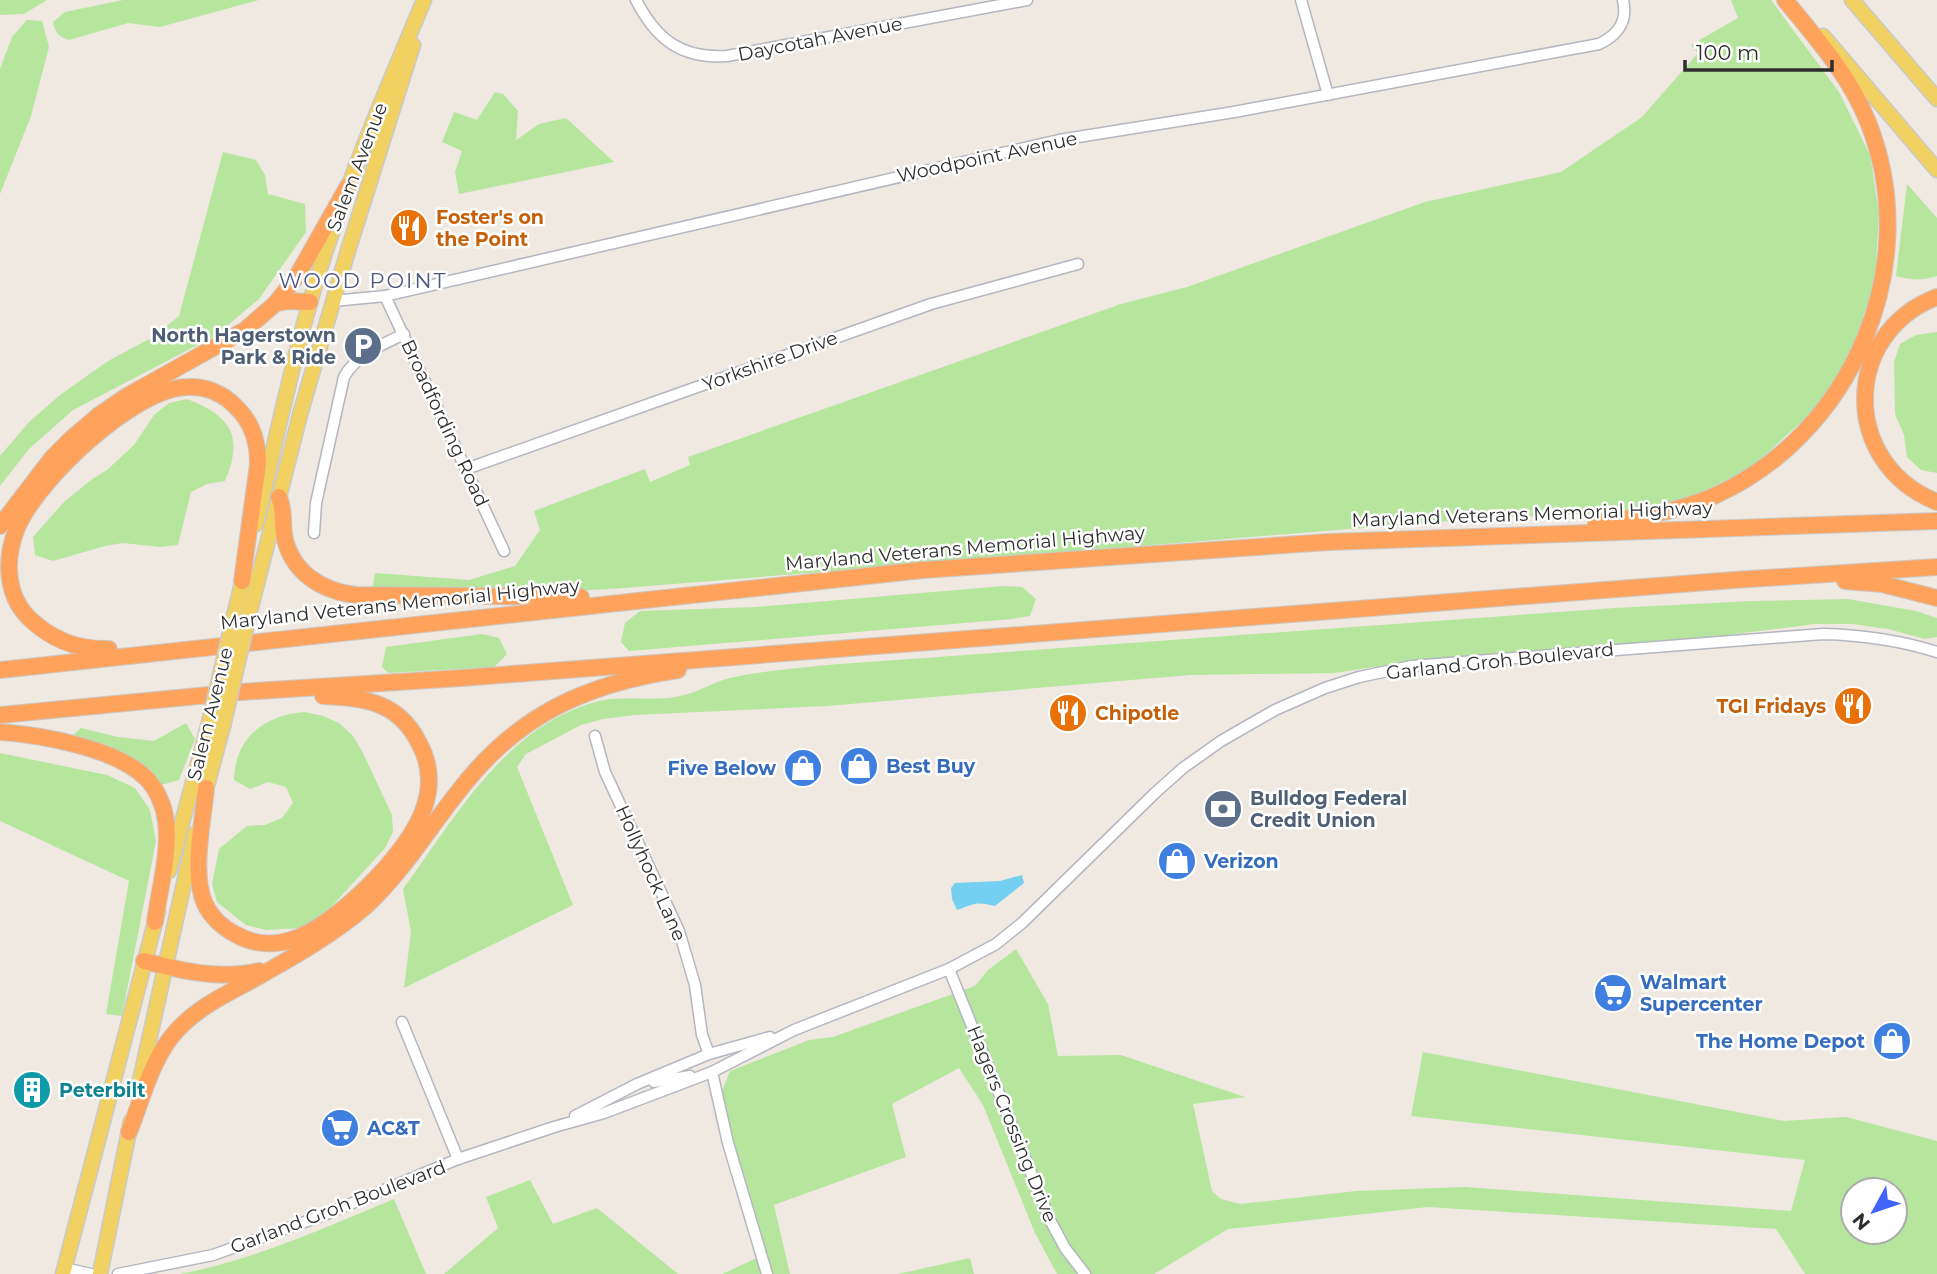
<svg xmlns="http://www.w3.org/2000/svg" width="1937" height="1274" viewBox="0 0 1937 1274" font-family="Montserrat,sans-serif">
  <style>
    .green { fill: #b6e59e; fill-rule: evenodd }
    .water { fill: #75cff0 }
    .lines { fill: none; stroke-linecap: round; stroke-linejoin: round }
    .minor-casing { stroke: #b4b7c1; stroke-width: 13 }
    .major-casing { stroke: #c9c9c9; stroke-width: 17 }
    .highway-casing { stroke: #c9c9c9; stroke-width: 18 }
    .minor { stroke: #fff; stroke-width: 10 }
    .major { stroke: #f2d163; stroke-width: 14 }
    .highway { stroke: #ffa35c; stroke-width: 16 }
    .major-bridge-casing { stroke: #c9c9c9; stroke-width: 17; stroke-linecap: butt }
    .major-bridge { stroke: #f2d163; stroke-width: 14 }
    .labels { text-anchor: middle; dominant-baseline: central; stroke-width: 5; stroke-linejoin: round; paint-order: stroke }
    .street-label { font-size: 19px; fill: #2e2e2e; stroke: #fff }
    .food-label { font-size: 19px; font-weight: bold; fill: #c56008; stroke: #fff; text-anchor: start }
    .service-label { font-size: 19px; font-weight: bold; fill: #4e5e75; stroke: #fff; text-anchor: end }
    .shop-label { font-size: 19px; font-weight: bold; fill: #366cbe; stroke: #fff; text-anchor: start }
    .culture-label { font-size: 19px; font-weight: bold; fill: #0d838f; stroke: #fff; text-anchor: start }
    .neighbourhood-label { font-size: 21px; letter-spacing: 2px; fill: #4d5680; stroke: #fff }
  </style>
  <rect width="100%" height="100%" fill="#efe9e1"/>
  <!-- green -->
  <g class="green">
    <path d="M0 0H47L24 14 0 15Z"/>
    <path d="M123 0H259L160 27 128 23 69 40C59 37 55 33 53 22L65 12Z"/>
    <path d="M1731 0H1771L1839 92 1870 155 1879 213 1875 281 1851 353 1814 410 1753 466 1695 496 1633 511 1449 521 624 588 526 594 372 592 375 573 469 580 515 566 540 530 534 511 645 469 650 482 690 465 688 457 1121 304 1187 287 1425 202 1561 172 1642 117 1698 53 1691 45 1738 18Z"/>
    <path d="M27 20 42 21 49 47 31 116 0 194V69L12 37Z"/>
    <path d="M495 92 503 94 518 111 516 140 539 124 566 118 614 162 459 194 455 172 462 151 442 142 454 112 477 120Z"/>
    <path d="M223 152 256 160 265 175 268 194 305 204 306 232 259 299 215 336 73 410 29 449 0 486V456L29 422 60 395 108 361 153 337 179 316Z"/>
    <path d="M1907 184 1937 218V276C1922 281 1911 280 1896 276Z"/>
    <path d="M1937 332V473L1921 470 1907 457 1904 435 1895 414 1894 362 1900 344 1916 335Z"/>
    <path d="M187 399C231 416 244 436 225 481L207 484 191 492 178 545 160 547 123 543 105 546 53 561 35 555 33 537 63 503 91 480 107 470 134 445 154 415 169 403Z"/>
    <path d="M1004 586 1022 587 1036 599 1030 616 1012 619 629 651 621 642 625 623 640 611 755 607Z"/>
    <path d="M1848 599 1916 611 1937 618V637L1925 639 1888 629 1852 624H1815L1719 636 1392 664 1335 673 1190 675 827 706 634 715 603 719 581 725 526 754 517 767 573 905 404 988 411 932 403 889C455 818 504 728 595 702 620 695 653 702 680 696 697 693 713 682 730 678 761 671 794 669 826 665L1615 608 1752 601Z"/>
    <path d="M482 634 499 638 507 654 494 667 388 673 382 667 386 647Z"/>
    <path d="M305 712 323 716 339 723 353 736 362 751 392 815 393 832 385 848 332 906 318 918 302 928 266 930 246 925 217 902 212 884 219 849 247 826 265 825 282 818 293 803 286 787 268 782 250 789 234 780C235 737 265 715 305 712Z"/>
    <path d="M186 723 195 739 179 780 161 785 153 772 136 764 104 744 71 737 81 728 118 737 154 741Z"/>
    <path d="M0 753 107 775 135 788 150 810 156 841 122 1016 106 1014 129 881 0 821Z"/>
    <path d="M1016 949 1048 1004 1058 1056 1121 1055 1245 1097 1193 1104 1212 1191 1221 1199 1240 1204 1356 1191 1465 1187 1791 1211 1805 1160 1411 1116 1423 1052 1784 1121 1846 1117 1937 1141V1274H1805L1776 1229 1428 1207 1228 1229 1154 1274H1057L1035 1233 983 1105 959 1068 892 1104 906 1157 774 1205 790 1274H722L759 1257 716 1106 730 1071 809 1040 833 1037 975 986 988 970ZM1853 1190H1895V1232H1853Z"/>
    <path d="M530 1180 553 1224 597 1208 678 1274H444L498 1228 486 1197Z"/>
    <path d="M394 1199 426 1274H180C254 1260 324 1228 394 1199Z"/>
    <path d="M970 1258 974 1274H898Z"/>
  </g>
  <!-- water -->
  <path class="water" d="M1022 875 1024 883 995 906C975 901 975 904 957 910L952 899 951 888 955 883 1000 881Z"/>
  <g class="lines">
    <defs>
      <g id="minor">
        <path d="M636 0C656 39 681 59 727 56L1027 0"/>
        <path d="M1301 0 1328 95"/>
        <path d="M385 296 504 551"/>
        <path d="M333 301 385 296 1059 140 1234 112 1599 44C1618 35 1628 22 1623 0"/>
        <path d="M466 469 931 304 1078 264"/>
        <path d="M314 533 316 503 344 377C357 354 382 345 404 334"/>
        <path d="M595 736 605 772 679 931 695 985 702 1035 709 1054"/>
        <path d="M949 969 1050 1220 1065 1248 1085 1274"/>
        <path d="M402 1022 458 1159"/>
        <path d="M712 1072 728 1143 767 1274"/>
        <path d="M654 1082 690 1076"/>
        <path d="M575 1116 637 1084 709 1054 770 1037"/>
        <path d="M64 1268 91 1274"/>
        <path d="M118 1274 213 1255 324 1215 458 1159 554 1127 604 1113 712 1072 794 1030 949 969 996 944 1022 923 1155 793 1183 768 1221 741 1275 710 1325 688 1359 677 1412 666 1823 634C1863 635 1899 640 1937 652"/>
      </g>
      <g id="major">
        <path d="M1852 0 1937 99"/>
        <path d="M1823 36 1937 170"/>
        <path d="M256 524C278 432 297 337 327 247 355 163 390 81 424 0"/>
        <path d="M249 615 301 411 347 254 413 45"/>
        <path d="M234 616 245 571"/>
        <path d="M204 797 223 726"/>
        <path d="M169 871 208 727"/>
        <path d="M137 1094 195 834"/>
        <path d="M63 1274 158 911"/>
        <path d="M100 1274 131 1121"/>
      </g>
      <g id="highway">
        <path d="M1937 297C1841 334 1841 464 1937 502"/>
        <path d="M276 303 297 276 348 186"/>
        <path d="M279 497C285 513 282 520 284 535 291 572 321 591 356 595L581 597"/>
        <path d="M1596 523C1636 518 1677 512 1714 496 1853 434 1925 264 1868 122 1850 76 1816 38 1785 0"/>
        <path d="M0 526 52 458 72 438 99 415 127 396 245 330 276 303 288 301 310 302"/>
        <path d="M1845 581 1882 584 1937 598"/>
        <path d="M109 649C77 650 51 640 28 617 5 593 5 557 17 528 37 480 135 387 188 387 206 386 224 394 236 407 252 422 258 443 258 464L242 581"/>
        <path d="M0 670 923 570 1329 542 1937 521"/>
        <path d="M0 715 240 692 461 678 1734 580 1937 567"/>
        <path d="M0 732C41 735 116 748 146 778 157 789 164 806 166 821 170 854 159 890 155 922"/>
        <path d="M206 788C203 822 191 874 205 904 211 917 223 928 235 934 252 944 272 946 291 940 336 926 410 852 424 808 432 785 430 762 418 741 397 701 364 698 323 696"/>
        <path d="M144 961C183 971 219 980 259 971"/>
        <path d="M129 1132C141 1102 150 1066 169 1040 191 1010 223 996 254 979 293 957 331 936 365 907 402 873 427 831 458 792 516 716 584 684 678 670"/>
      </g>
    </defs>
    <!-- minor casing -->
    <use href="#minor" class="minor-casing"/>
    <!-- major casing -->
    <use href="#major" class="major-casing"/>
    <!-- highway casing -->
    <use href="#highway" class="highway-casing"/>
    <!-- minor -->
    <use href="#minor" class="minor"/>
    <!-- major -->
    <use href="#major" class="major"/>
    <!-- highway -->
    <use href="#highway" class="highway"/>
    <defs>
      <g id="major-bridge">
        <path d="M223 726 249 615"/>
        <path d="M208 727 234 616"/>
      </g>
    </defs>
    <!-- major-bridge casing -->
    <use href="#major-bridge" class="major-bridge-casing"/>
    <!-- major-bridge -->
    <use href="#major-bridge" class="major-bridge"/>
  </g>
  <!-- icons -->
  <defs>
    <symbol id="restaurant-disc" viewBox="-11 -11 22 22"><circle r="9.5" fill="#e8710a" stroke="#fff"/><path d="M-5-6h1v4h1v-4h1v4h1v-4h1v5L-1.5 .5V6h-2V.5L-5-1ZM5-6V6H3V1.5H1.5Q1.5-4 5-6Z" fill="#fff"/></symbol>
    <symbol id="parking-disc" viewBox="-11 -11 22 22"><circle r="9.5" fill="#5c6f8a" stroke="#fff"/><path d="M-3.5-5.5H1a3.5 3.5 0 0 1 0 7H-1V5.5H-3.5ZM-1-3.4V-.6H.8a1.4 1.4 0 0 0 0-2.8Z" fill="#fff"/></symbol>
    <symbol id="shop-disc" viewBox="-11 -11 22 22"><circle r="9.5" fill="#3f7fe0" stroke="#fff"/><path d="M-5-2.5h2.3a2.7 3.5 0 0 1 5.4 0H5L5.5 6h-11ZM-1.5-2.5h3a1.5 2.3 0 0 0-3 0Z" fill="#fff"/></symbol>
    <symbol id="bank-disc" viewBox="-11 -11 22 22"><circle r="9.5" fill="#5c6f8a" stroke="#fff"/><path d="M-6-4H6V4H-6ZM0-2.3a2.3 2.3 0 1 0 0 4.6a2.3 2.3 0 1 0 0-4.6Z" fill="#fff"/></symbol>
    <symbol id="supermarket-disc" viewBox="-11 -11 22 22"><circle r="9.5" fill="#3f7fe0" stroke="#fff"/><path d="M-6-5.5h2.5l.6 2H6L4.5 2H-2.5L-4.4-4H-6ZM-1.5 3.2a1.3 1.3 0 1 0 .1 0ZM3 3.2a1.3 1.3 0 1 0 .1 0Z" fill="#fff"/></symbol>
    <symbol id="building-disc" viewBox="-11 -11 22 22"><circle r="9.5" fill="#0f9aa8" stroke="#fff"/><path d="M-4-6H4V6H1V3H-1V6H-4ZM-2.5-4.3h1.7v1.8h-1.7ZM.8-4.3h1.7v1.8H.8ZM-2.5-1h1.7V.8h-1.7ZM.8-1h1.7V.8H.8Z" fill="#fff"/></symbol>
  </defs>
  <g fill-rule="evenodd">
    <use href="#restaurant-disc" x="387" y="206" width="44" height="44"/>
    <use href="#parking-disc" x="341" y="324" width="44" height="44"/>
    <use href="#restaurant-disc" x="1831" y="684" width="44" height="44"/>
    <use href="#restaurant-disc" x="1046" y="691" width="44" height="44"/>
    <use href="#shop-disc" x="837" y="744" width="44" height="44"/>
    <use href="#shop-disc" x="781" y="746" width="44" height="44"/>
    <use href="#bank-disc" x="1201" y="787" width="44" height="44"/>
    <use href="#shop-disc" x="1155" y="839" width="44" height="44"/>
    <use href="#supermarket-disc" x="1591" y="971" width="44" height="44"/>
    <use href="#shop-disc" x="1870" y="1019" width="44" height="44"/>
    <use href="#building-disc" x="10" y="1068" width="44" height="44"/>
    <use href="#supermarket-disc" x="318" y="1106" width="44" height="44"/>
  </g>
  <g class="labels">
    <!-- street labels -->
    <g class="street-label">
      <text transform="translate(820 39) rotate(-11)">Daycotah Avenue</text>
      <text transform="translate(987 157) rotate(-12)">Woodpoint Avenue</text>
      <text transform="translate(357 167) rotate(-69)">Salem Avenue</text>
      <text transform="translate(770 361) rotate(-20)">Yorkshire Drive</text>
      <text transform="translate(445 423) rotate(65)">Broadfording Road</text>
      <text transform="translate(1532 514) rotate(-2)">Maryland Veterans Memorial Highway</text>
      <text transform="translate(965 548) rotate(-5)">Maryland Veterans Memorial Highway</text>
      <text transform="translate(400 604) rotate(-6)">Maryland Veterans Memorial Highway</text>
      <text transform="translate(1500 661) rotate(-6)">Garland Groh Boulevard</text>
      <text transform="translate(210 714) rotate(-76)">Salem Avenue</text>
      <text transform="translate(651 873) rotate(66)">Hollyhock Lane</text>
      <text transform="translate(1012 1124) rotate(68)">Hagers Crossing Drive</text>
      <text transform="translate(338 1207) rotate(-21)">Garland Groh Boulevard</text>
    </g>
    <!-- food labels -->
    <g class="food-label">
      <text x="436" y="217">Foster's on<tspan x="436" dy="22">the Point</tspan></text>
      <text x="1826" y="706" text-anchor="end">TGI Fridays</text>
      <text x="1095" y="713">Chipotle</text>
    </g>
    <!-- service labels -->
    <g class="service-label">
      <text x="336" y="335">North Hagerstown<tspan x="336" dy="22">Park &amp; Ride</tspan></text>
      <text x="1250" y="798" text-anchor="start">Bulldog Federal<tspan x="1250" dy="22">Credit Union</tspan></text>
    </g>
    <!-- shop labels -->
    <g class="shop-label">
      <text x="886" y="766">Best Buy</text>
      <text x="776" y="768" text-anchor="end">Five Below</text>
      <text x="1204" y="861">Verizon</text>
      <text x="1640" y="982">Walmart<tspan x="1640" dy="22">Supercenter</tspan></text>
      <text x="1865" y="1041" text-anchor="end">The Home Depot</text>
      <text x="367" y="1128">AC&amp;T</text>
    </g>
    <!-- culture labels -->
    <g class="culture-label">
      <text x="59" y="1090">Peterbilt</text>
    </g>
    <!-- neighbourhood labels -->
    <g class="neighbourhood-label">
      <text x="363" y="280">WOOD POINT</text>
    </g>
  </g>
  <!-- north arrow -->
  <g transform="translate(1874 1211) rotate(230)"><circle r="33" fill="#ffffff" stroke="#ababab" stroke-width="2"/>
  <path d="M0-5L12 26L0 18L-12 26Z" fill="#4264fb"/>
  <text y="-10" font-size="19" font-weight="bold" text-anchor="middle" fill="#2e2e2e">N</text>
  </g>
  <!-- scale -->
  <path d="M1685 60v10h147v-10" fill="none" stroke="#2e2e2e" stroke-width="3.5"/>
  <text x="1696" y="60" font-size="21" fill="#2e2e2e" stroke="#ffffff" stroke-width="5" paint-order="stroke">100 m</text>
</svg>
